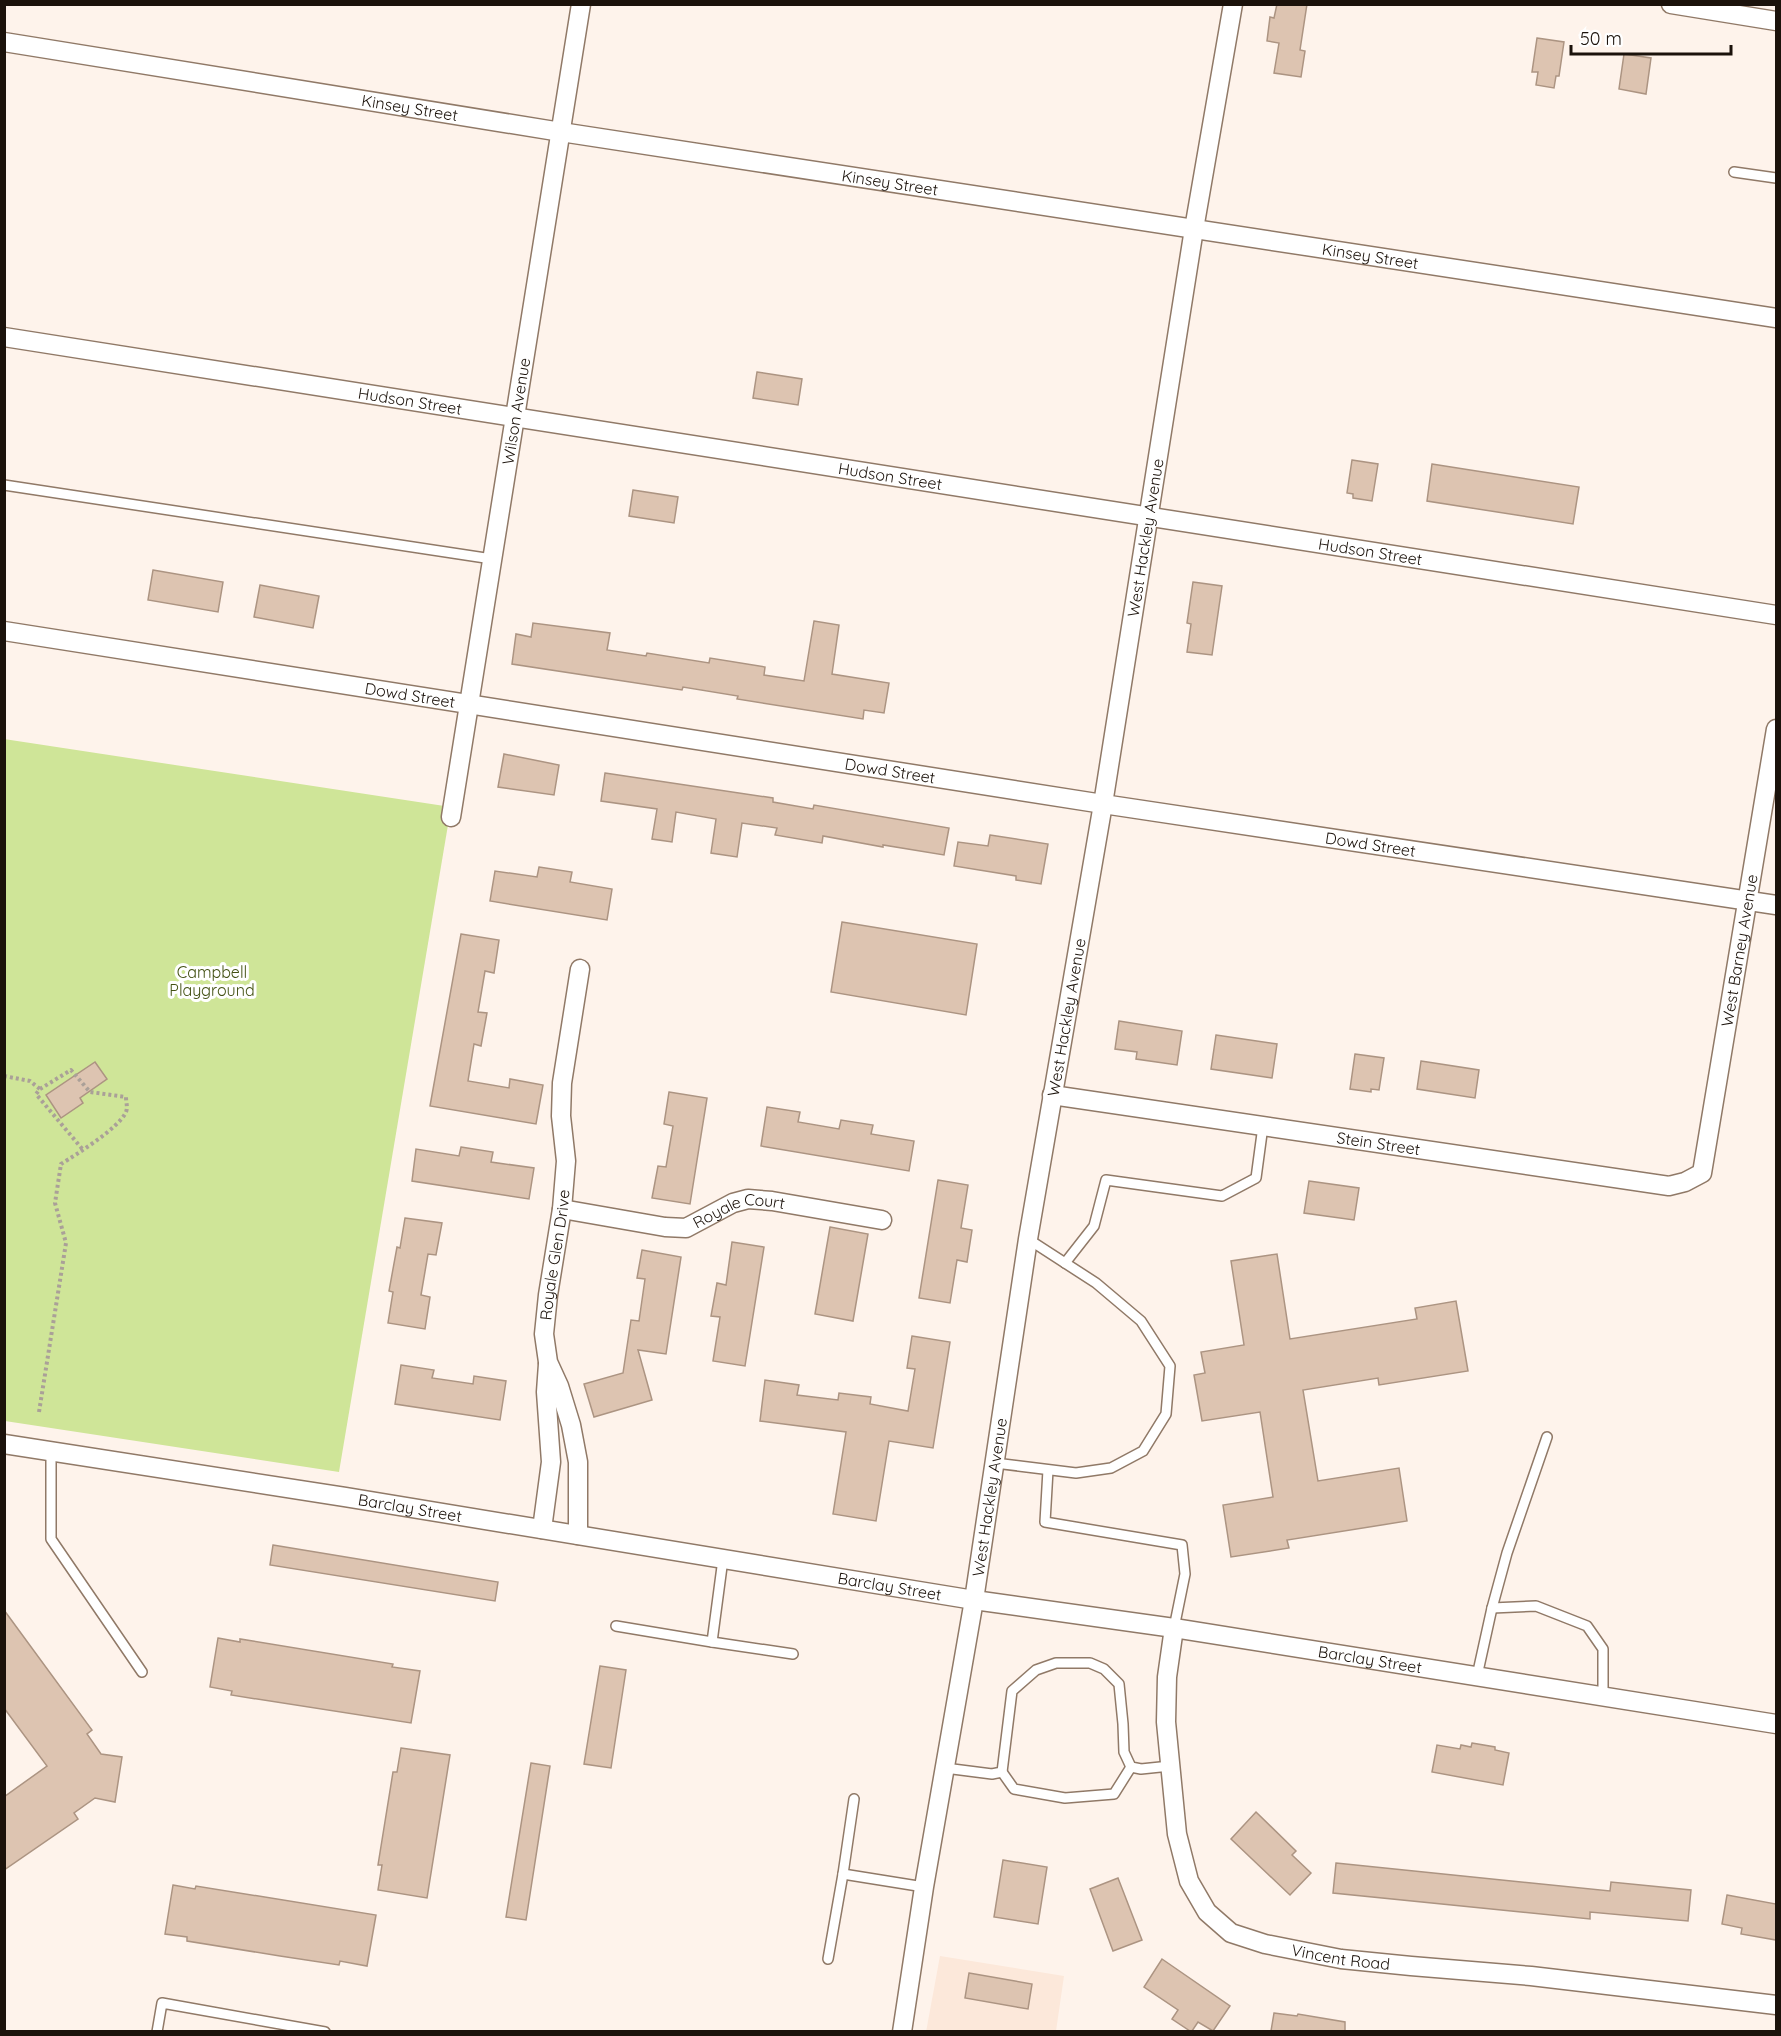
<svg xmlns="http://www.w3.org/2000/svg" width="1781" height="2036" viewBox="0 0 1781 2036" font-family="Quicksand,sans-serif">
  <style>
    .built { fill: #fce8da }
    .green { fill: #cfe598 }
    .building { fill: #ddc4b1; stroke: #ac9482; stroke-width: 1.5 }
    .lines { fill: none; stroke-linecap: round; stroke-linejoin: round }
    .service-casing { stroke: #907967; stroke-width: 12 }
    .minor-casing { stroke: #907967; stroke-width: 21 }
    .path { stroke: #aaa098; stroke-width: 4; stroke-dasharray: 3 3; stroke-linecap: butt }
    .service { stroke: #fff; stroke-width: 9 }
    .minor { stroke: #fff; stroke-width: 18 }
    .labels { text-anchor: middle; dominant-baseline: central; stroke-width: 6; stroke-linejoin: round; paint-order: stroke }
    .street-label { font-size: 16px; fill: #1b120b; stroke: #fff }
    .park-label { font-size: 16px; fill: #435113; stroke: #fff }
  </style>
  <rect width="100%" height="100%" fill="#fef3eb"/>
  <!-- built -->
  <path class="built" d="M940 1956 1064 1976 1056 2031 926 2032Z"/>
  <!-- green -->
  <path class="green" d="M4 739 451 807 339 1472 5 1421Z"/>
  <!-- building -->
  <g class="building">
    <path d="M1277 4H1307L1300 50 1305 51 1301 77 1274 73 1279 43 1267 41 1270 17 1274 18Z"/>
    <path d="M1537 38 1564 42 1559 76H1556L1554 88 1536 85 1538 72H1532Z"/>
    <path d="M1624 54 1651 58 1646 94 1619 89Z"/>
    <path d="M757 372 802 379 798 405 753 398Z"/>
    <path d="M1352 460 1378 464 1372 501 1353 498V494L1347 493Z"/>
    <path d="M1432 464 1579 487 1573 524 1427 501Z"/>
    <path d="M633 490 678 497 674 523 629 516Z"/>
    <path d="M153 570 223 582 218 612 148 600Z"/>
    <path d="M1193 582 1222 586 1212 655 1187 652 1191 624 1187 623Z"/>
    <path d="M260 585 319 596 313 628 254 617Z"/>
    <path d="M814 621 839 625 832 674 889 683 884 713 864 710 863 719 737 699 738 696 683 687 682 690 512 664 516 634 531 637 533 623 610 633 607 650 646 656 647 653 709 663 710 658 765 667 764 675 804 681Z"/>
    <path d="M504 754 559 765 554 795 498 787Z"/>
    <path d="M605 773 773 798V802L813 809 814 805 949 828 944 855 883 845V847L823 836 822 843 775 835 777 828 742 823 737 857 711 853 716 819 676 812 672 842 652 839 657 809 601 801Z"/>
    <path d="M990 835 1048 844 1041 884 1016 880V876L954 866 958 842 988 846Z"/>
    <path d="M539 867 572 872 570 882 612 889 607 920 490 901 495 871 537 877Z"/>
    <path d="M842 922 977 944 966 1015 831 992Z"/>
    <path d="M461 934 499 940 494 973 485 971 478 1012 487 1013 481 1046 474 1044 468 1081 509 1088 510 1079 543 1085 536 1124 430 1106Z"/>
    <path d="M1119 1021 1182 1031 1177 1065 1136 1059 1137 1052 1115 1049Z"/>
    <path d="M1216 1035 1277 1044 1272 1078 1211 1069Z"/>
    <path d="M1355 1054 1384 1058 1379 1090 1371 1089V1092L1350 1089Z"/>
    <path d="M1421 1061 1479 1070 1475 1098 1417 1089Z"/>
    <path d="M95 1062 107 1079 80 1098 83 1103 61 1118 46 1095Z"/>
    <path d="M669 1092 707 1098 690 1204 652 1198 658 1166 666 1167 673 1126 664 1124Z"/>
    <path d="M767 1107 800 1112 798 1122 839 1129 841 1120 873 1125 871 1134 914 1141 909 1171 761 1146Z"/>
    <path d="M461 1147 493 1152 491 1162 534 1168 529 1199 412 1181 416 1149 459 1156Z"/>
    <path d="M938 1180 968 1185 961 1228 972 1230 967 1262 957 1260 950 1303 919 1298Z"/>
    <path d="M1309 1181 1359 1188 1354 1220 1304 1213Z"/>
    <path d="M405 1218 442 1223 436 1255 428 1254 421 1295 430 1297 425 1329 388 1323 393 1292 389 1291 397 1247 400 1248Z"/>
    <path d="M830 1227 868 1234 853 1321 815 1314Z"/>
    <path d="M732 1242 764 1247 745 1366 713 1361 720 1317 711 1316 717 1283 726 1285Z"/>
    <path d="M642 1250 681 1257 666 1354 638 1350 652 1400 594 1417 584 1384 623 1373 631 1320 639 1321 645 1279 637 1278Z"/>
    <path d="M1277 1254 1290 1339 1417 1319 1415 1308 1456 1301 1468 1371 1379 1385 1378 1378 1303 1390 1318 1481 1399 1468 1407 1521 1287 1540 1289 1548 1231 1557 1223 1505 1273 1497 1260 1412 1202 1421 1194 1375 1205 1373 1201 1352 1244 1345 1231 1261Z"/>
    <path d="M912 1336 950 1342 933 1448 889 1441 876 1521 833 1514 846 1432 760 1421 765 1380 799 1385 797 1395 838 1400 839 1393 871 1397 870 1404 908 1411 915 1369 907 1368Z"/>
    <path d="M401 1365 434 1370 432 1378 473 1384 474 1376 506 1381 500 1420 395 1404Z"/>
    <path d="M273 1545 498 1582 495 1601 270 1565Z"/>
    <path d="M4 1610 92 1730 87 1734 101 1754 122 1757 115 1802 95 1798 74 1813 78 1819 4 1870V1797L47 1766 4 1708Z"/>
    <path d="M218 1638 240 1642V1639L393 1664 392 1667 420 1671 411 1723 231 1695 232 1691 210 1687Z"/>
    <path d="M600 1666 626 1670 611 1768 584 1764Z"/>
    <path d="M1472 1743 1495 1747V1750L1509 1753 1503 1785 1432 1772 1437 1745 1460 1749 1461 1745 1471 1747Z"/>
    <path d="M401 1748 450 1755 427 1898 378 1890 382 1865H378L393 1772H397Z"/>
    <path d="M531 1763 550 1766 526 1920 506 1917Z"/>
    <path d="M1256 1812 1296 1851 1292 1855 1311 1873 1290 1895 1231 1839Z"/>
    <path d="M1003 1860 1047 1867 1038 1924 994 1917Z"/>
    <path d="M1336 1863 1610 1891 1611 1882 1691 1890 1688 1921 1590 1912V1919L1333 1893Z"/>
    <path d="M1118 1878 1142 1940 1113 1951 1090 1889Z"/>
    <path d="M173 1885 195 1889 196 1886 376 1915 367 1966 340 1961 339 1965 280 1956 187 1941V1937L165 1934Z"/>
    <path d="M1727 1895 1776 1904V1940L1741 1934 1742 1928 1722 1924Z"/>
    <path d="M1162 1959 1230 2006 1213 2031 1198 2022 1192 2031H1190L1172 2019 1178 2010 1144 1987Z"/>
    <path d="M969 1973 1032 1984 1028 2009 965 1998Z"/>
    <path d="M1274 2013 1297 2016 1298 2014 1345 2022V2031H1271Z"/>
  </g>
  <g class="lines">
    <defs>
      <g id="service">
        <path d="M1734 172 1776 178"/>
        <path d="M4 485 492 559"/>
        <path d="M1065 1263 1094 1226 1106 1180 1222 1196 1256 1178 1263 1126"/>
        <path d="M51 1451V1539L142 1672"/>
        <path d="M995 1463 1076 1473 1111 1468 1143 1451 1166 1414 1170 1366 1141 1321 1096 1283 1028 1239"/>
        <path d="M1048 1470 1045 1522 1182 1545 1185 1574 1174 1628"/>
        <path d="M1492 1608 1536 1606 1587 1626 1603 1649V1696"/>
        <path d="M616 1626 712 1642 723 1559"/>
        <path d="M712 1642 793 1654"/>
        <path d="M1477 1676 1492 1608 1507 1553 1547 1437"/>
        <path d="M945 1768 992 1774 1002 1772 1012 1691 1036 1670 1056 1663H1090L1104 1669 1119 1684 1123 1724 1124 1752 1131 1767 1141 1769 1170 1766"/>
        <path d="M1002 1772 1014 1789 1065 1798 1114 1794 1131 1767"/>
        <path d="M854 1799 843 1874 924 1887"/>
        <path d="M828 1959 843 1874"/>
        <path d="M157 2032 162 2003 325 2032"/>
      </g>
      <g id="minor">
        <path d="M1671 4 1776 21"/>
        <path id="s1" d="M4 42 561 132 1776 318"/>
        <path id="s2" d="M4 337 1776 615"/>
        <path id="s3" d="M4 631 1103 804 1776 905"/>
        <path id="s4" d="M451 817 581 4"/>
        <path id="s5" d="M1052 1095 1669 1186 1685 1182 1702 1173 1776 729"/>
        <path id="s6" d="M562 1209 665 1227 686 1228 733 1203 748 1199 772 1201 882 1220"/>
        <path id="s7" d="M4 1444 345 1497 974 1600 1174 1628 1776 1724"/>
        <path d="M542 1529 551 1462 546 1392 548 1364"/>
        <path id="s8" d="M578 1535V1462L571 1425 559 1386 548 1362 544 1334 548 1295 562 1209 566 1161 561 1116 562 1083 580 969"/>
        <path id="s9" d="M1174 1628 1167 1677 1166 1722 1177 1834 1189 1881 1207 1912 1231 1933 1265 1944 1341 1959 1411 1966 1531 1976 1776 2005"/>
        <path id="s10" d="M902 2032 924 1887 974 1600 1028 1239 1103 804 1194 229 1233 4"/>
      </g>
    </defs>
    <!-- service casing -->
    <use href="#service" class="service-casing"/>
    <!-- minor casing -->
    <use href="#minor" class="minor-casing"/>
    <!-- path -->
    <g class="path">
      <path d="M4 1076 30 1081 40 1089"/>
      <path d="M39 1412 66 1243 55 1203 61 1164C77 1154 119 1128 126 1112 128 1107 126 1103 126 1097L90 1092 71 1070 40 1089 36 1094 84 1151"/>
    </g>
    <!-- service -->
    <use href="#service" class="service"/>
    <!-- minor -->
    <use href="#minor" class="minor"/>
  </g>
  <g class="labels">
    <!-- street labels -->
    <g class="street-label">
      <text stroke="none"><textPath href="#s1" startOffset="411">Kinsey Street</textPath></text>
      <text stroke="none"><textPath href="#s1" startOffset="897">Kinsey Street</textPath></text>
      <text stroke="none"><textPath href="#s1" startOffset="1383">Kinsey Street</textPath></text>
      <text stroke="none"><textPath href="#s2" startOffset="411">Hudson Street</textPath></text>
      <text stroke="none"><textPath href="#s4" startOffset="411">Wilson Avenue</textPath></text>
      <text stroke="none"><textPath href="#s2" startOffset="897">Hudson Street</textPath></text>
      <text stroke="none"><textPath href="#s10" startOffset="1514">West Hackley Avenue</textPath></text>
      <text stroke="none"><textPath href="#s2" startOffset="1383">Hudson Street</textPath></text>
      <text stroke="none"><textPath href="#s3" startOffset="411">Dowd Street</textPath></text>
      <text stroke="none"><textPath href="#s3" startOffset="897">Dowd Street</textPath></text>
      <text stroke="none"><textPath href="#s3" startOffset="1383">Dowd Street</textPath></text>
      <text stroke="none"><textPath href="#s5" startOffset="885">West Barney Avenue</textPath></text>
      <text stroke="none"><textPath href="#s10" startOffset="1028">West Hackley Avenue</textPath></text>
      <text stroke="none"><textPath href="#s5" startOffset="330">Stein Street</textPath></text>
      <text stroke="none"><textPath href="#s6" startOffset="183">Royale Court</textPath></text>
      <text stroke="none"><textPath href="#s8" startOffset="286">Royale Glen Drive</textPath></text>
      <text stroke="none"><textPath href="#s10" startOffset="542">West Hackley Avenue</textPath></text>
      <text stroke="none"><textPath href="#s7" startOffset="411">Barclay Street</textPath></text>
      <text stroke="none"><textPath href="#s7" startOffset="897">Barclay Street</textPath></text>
      <text stroke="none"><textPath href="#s7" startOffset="1383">Barclay Street</textPath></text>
      <text stroke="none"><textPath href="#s9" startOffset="436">Vincent Road</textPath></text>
    </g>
    <!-- park labels -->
    <g class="park-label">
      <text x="212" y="972">Campbell<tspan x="212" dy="18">Playground</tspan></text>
    </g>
  </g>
  <!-- border -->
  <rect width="1781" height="2036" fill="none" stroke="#1b120b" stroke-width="12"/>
  <!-- scale -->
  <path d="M1571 45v9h160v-9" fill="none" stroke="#1b120b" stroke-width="3"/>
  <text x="1580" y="45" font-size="18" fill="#1b120b" stroke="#ffffff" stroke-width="4.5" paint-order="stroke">50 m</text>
</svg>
